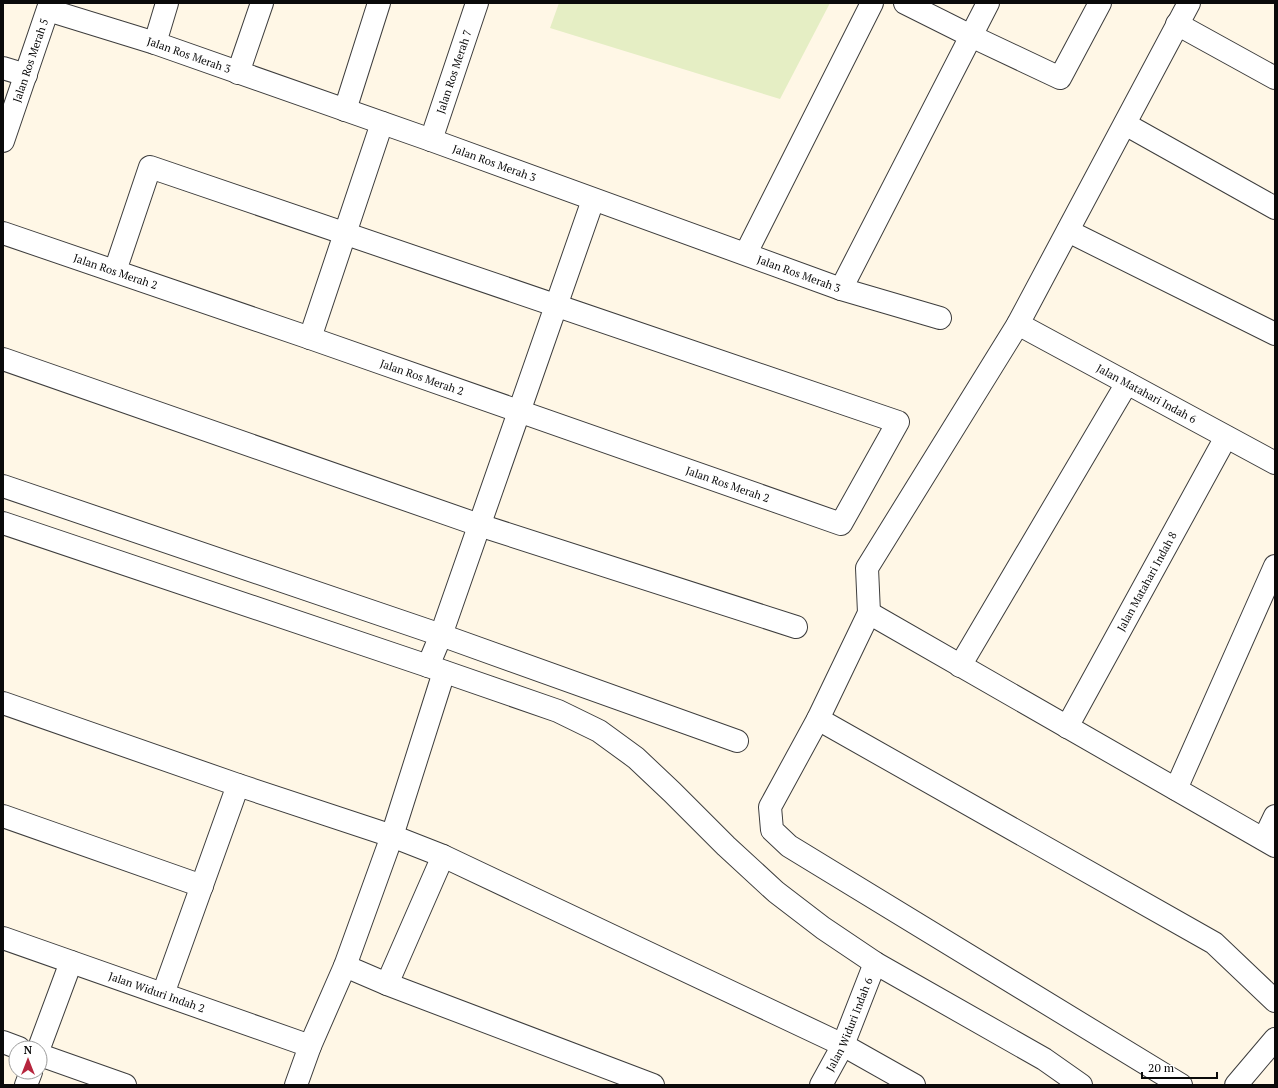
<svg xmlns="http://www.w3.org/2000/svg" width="1278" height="1088" viewBox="0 0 1278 1088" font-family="'PT Serif',serif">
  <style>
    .pitch { fill: #e5eec4 }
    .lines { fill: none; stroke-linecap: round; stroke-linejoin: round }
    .minor-casing { stroke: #3d3d3d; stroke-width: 24 }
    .minor { stroke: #fff; stroke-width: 22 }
    .labels { text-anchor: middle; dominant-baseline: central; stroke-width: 4; stroke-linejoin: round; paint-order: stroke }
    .street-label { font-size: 11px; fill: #0a0a0a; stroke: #fff }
  </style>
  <rect width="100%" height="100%" fill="#fff7e6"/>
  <!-- pitch -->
  <path class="pitch" d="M559 3H830L780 99 550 28Z"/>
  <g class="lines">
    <defs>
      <g id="minor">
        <path d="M905 3 971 36 1060 78 1100 3"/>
        <path id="s1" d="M48 10 155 43 431 140 841 289 940 318"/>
        <path d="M1177 24 1275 78"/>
        <path d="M155 43 167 3"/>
        <path d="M3 68 26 75"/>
        <path d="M238 73 262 3"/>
        <path d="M345 110 379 3"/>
        <path d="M1125 124 1275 208"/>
        <path id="s2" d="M431 140 477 3"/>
        <path id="s3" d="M3 141 50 3"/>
        <path d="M1068 231 1275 334"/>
        <path id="s4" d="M3 233 310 338 841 524 898 422 150 167 115 271"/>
        <path d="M746 253 872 3"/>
        <path d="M841 289 988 3"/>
        <path id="s5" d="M1018 324 1275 463"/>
        <path d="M310 338 382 123"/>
        <path d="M3 359 479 525 796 627"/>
        <path d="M3 486 441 635 737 741"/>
        <path d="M3 523 428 666 558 711 599 731 636 758 672 792 726 846 776 892 823 928 875 963 1044 1059 1081 1085"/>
        <path d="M869 613 1275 846"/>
        <path d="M428 666 441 635 593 200"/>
        <path d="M960 666 1127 383"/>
        <path d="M3 703 238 785 392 836 443 856 843 1045 914 1085"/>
        <path d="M818 719 1214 943 1275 1001"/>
        <path id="s6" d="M1067 727 1226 437"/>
        <path d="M1176 789 1275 566"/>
        <path d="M3 816 202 886"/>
        <path d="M1264 839 1275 816"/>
        <path id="s7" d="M3 938 310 1046"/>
        <path d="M345 966 387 984 653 1085"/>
        <path d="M387 984 443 856"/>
        <path d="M163 994 238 785"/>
        <path d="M3 1042 19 1048"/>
        <path d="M39 1048 71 962"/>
        <path d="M40 1055 125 1085"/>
        <path d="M26 1085 31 1072"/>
        <path d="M296 1085 310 1046 345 966 392 836 444 672"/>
        <path id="s8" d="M821 1085 843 1045 875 963"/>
        <path d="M1181 1085 789 846 772 830 770 807 818 719 869 613 867 568 1018 324 1189 3"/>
        <path d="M1236 1085 1275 1039"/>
      </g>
    </defs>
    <!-- minor casing -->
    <use href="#minor" class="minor-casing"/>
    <!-- minor -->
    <use href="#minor" class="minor"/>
  </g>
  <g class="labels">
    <!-- street labels -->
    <g class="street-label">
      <text stroke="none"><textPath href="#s1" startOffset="148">Jalan Ros Merah 3</textPath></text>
      <text stroke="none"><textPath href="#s3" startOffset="85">Jalan Ros Merah 5</textPath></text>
      <text stroke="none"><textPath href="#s2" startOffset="72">Jalan Ros Merah 7</textPath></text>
      <text stroke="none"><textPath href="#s1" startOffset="472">Jalan Ros Merah 3</textPath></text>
      <text stroke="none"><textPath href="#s4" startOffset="119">Jalan Ros Merah 2</textPath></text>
      <text stroke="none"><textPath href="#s1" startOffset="796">Jalan Ros Merah 3</textPath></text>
      <text stroke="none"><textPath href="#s4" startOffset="443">Jalan Ros Merah 2</textPath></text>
      <text stroke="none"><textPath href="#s5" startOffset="146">Jalan Matahari Indah 6</textPath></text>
      <text stroke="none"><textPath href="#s4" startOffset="767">Jalan Ros Merah 2</textPath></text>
      <text stroke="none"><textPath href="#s6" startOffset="166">Jalan Matahari Indah 8</textPath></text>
      <text stroke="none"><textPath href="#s7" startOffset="163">Jalan Widuri Indah 2</textPath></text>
      <text stroke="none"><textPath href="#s8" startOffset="67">Jalan Widuri Indah 6</textPath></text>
    </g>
  </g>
  <!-- border -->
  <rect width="1278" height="1088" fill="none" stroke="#0a0a0a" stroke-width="8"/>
  <!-- north arrow -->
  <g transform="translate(28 1060)"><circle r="19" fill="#ffffff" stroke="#9d9d9d"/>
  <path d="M0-3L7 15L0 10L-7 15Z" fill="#b6253d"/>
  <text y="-6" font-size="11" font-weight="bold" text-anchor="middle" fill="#0a0a0a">N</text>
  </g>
  <!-- scale -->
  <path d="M1142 1072v6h75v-6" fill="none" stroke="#0a0a0a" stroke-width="2"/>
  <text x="1148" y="1072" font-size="12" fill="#0a0a0a" stroke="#ffffff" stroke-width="3" paint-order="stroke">20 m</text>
</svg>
